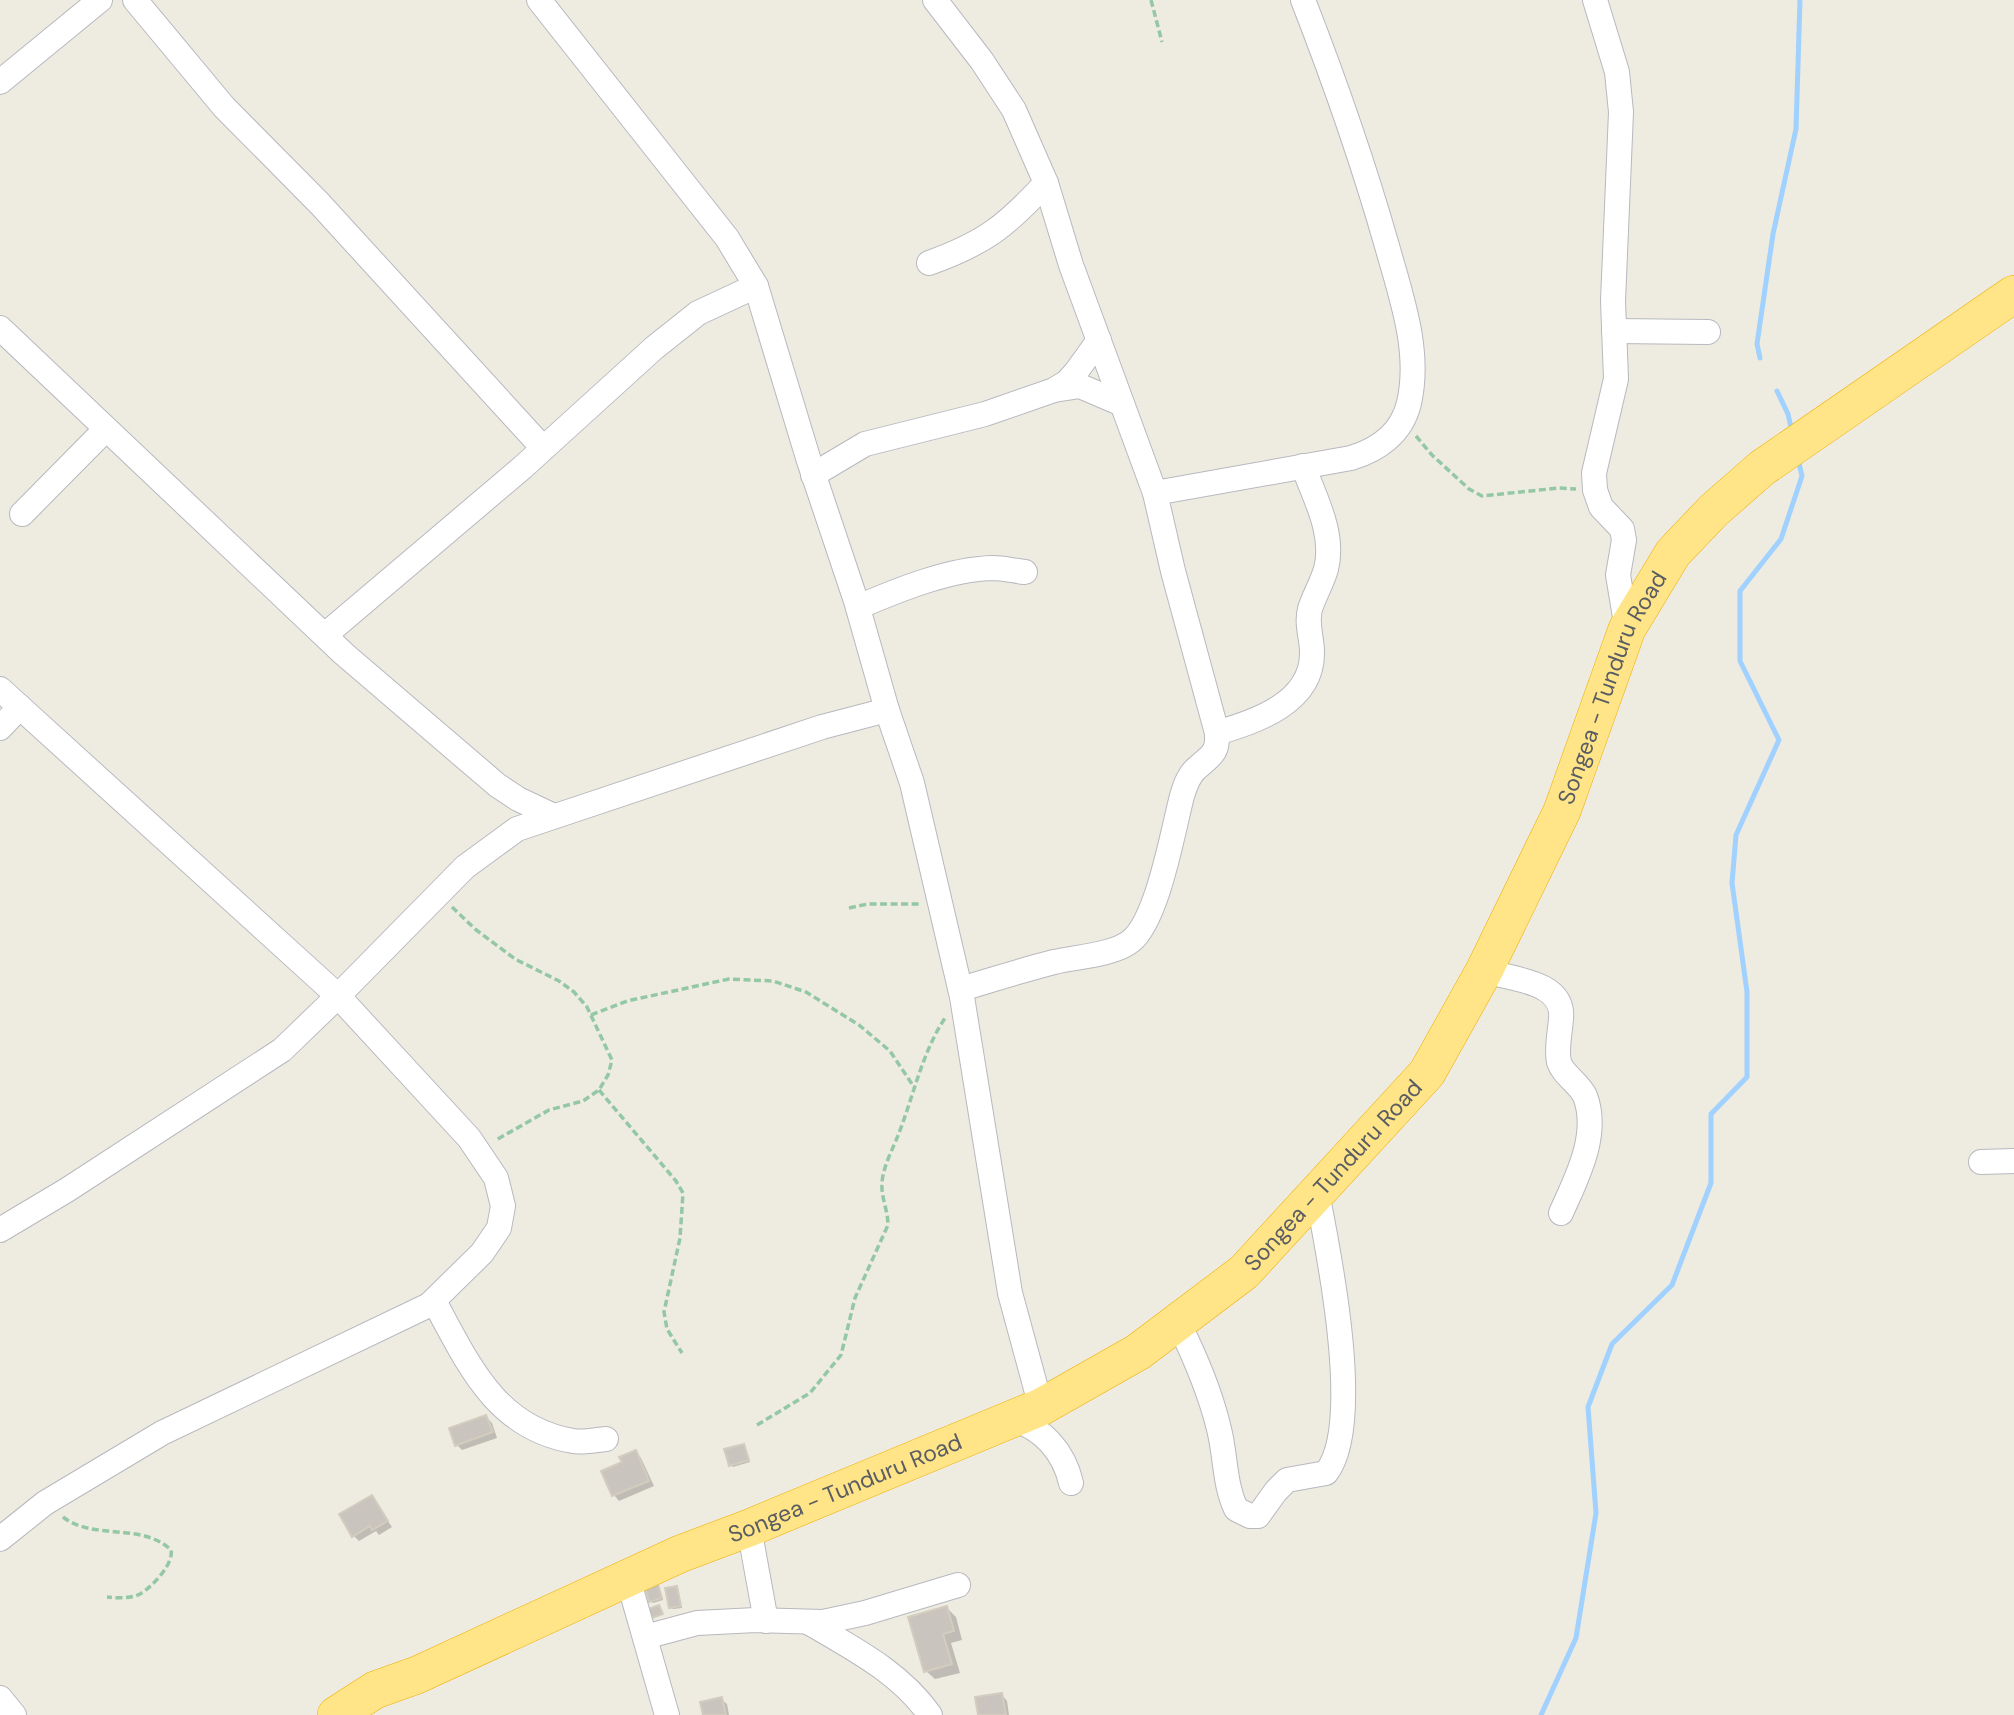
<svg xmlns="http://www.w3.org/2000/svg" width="2014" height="1715" viewBox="0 0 2014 1715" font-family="'DM Sans',sans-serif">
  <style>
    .shadow { fill: #0003 }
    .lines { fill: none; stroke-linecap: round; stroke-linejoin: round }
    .stream { stroke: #a0d1ff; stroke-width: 5 }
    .building { fill: #c9c5be; stroke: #d3cdbf; stroke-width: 2 }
    .minor-casing { stroke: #b7b9bf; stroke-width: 26 }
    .highway-casing { stroke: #efae00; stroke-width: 38 }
    .path { stroke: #94c8a5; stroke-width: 3.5; stroke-dasharray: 7 3.5; stroke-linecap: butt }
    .minor { stroke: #fff; stroke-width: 24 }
    .highway { stroke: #ffe587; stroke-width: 37 }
    .labels { text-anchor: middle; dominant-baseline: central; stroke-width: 5; stroke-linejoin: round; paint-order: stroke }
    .street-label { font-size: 23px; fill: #5a5d63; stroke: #fff }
  </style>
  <rect width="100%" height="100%" fill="#eeebe1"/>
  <!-- shadow -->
  <g class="shadow">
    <path d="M486 1417 492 1423 497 1438 462 1450 457 1445Z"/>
    <path d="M743 1446 750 1462 733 1467 731 1465Z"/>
    <path d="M636 1452 641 1458 654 1486 619 1501 614 1495 624 1463Z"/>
    <path d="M371 1497 392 1527 379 1535 376 1531 359 1541 354 1536Z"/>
    <path d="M658 1586 663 1600 653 1603 650 1601Z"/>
    <path d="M677 1588 682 1608 673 1609 670 1607Z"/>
    <path d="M947 1608 956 1617 962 1640 951 1643 960 1673 935 1679 926 1671Z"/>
    <path d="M1002 1695 1007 1701 1009 1715H979Z"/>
    <path d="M721 1699 727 1704 729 1715H705Z"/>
  </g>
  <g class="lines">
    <!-- stream -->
    <g class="stream">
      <path d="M1760 358 1757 344 1773 234 1796 129 1800 0"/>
      <path d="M1777 391 1788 414 1792 432"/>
      <path d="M1541 1715 1576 1638 1596 1513 1588 1407 1612 1344 1672 1285 1711 1183V1114L1747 1077V992L1732 883 1736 835 1779 740 1740 661V591L1781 539 1802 476 1798 459"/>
    </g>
  </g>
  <!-- building -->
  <g class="building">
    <path d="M486 1415 493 1432 455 1446 449 1428Z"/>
    <path d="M744 1444 749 1460 729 1466 724 1449Z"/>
    <path d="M636 1450 649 1481 612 1496 601 1471 622 1462 619 1457Z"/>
    <path d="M372 1495 388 1521 372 1530 370 1526 352 1537 339 1514Z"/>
    <path d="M658 1584 662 1598 649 1602 645 1587Z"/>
    <path d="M677 1586 681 1606 669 1608 665 1588Z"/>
    <path d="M659 1605 663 1614 652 1618 648 1609Z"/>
    <path d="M947 1606 954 1631 943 1634 952 1664 924 1672 908 1617Z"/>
    <path d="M1002 1693 1006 1715H978L975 1697Z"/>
    <path d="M722 1697 726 1715H703L700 1702Z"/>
  </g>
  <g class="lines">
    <defs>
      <g id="minor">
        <path d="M135 0 224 107 320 204 543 448"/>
        <path d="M539 0 727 238 756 286 809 461 856 601 887 710 912 783 962 997 1010 1293 1041 1407"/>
        <path d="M935 0 982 61 1014 110 1046 183 1071 265 1155 493 1173 571 1217 733C1218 754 1211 755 1197 768 1189 774 1185 786 1182 796 1173 830 1158 919 1131 941 1114 955 1075 957 1054 962 1022 970 992 980 961 989"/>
        <path d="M1595 0 1617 72 1621 112 1613 301 1616 379 1594 473 1595 490 1601 507 1622 529 1624 540 1618 575 1627 629"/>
        <path d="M0 82 100 0"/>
        <path d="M929 263C985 243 1006 226 1046 183"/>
        <path d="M0 328 344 654 497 785 518 799 554 816"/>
        <path d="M1614 331 1708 332"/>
        <path d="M1054 390 1080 386 1122 404"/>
        <path d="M813 475 865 444 985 414 1054 390 1067 382 1076 372 1099 340"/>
        <path d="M1155 493 1351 458C1378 450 1402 433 1409 403 1421 351 1401 296 1387 246 1363 162 1335 82 1303 0"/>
        <path d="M22 514 106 429"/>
        <path d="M858 607C898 590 949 569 993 568 1003 568 1015 571 1025 572"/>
        <path d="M325 635 523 467 654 348 698 313 756 286"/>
        <path d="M0 689 338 996 469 1138 496 1178 503 1206 499 1228 482 1253 429 1305 162 1433 45 1503 0 1539"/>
        <path d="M0 728 20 707"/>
        <path d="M1217 733C1256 721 1313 703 1312 652 1312 638 1306 624 1310 609 1314 596 1322 583 1326 569 1335 534 1315 498 1303 466"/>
        <path d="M1484 971C1511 979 1565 981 1561 1019 1560 1032 1556 1050 1559 1062 1563 1075 1579 1083 1585 1096 1600 1135 1576 1179 1561 1213"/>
        <path d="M1981 1162 2014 1161"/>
        <path d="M0 1230 67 1190 282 1050 338 996 465 867 517 829 822 727 887 710"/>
        <path d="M434 1301C468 1363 495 1428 573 1441 583 1443 595 1440 606 1439"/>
        <path d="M1178 1322C1195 1357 1210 1391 1219 1429 1226 1457 1224 1483 1236 1509L1250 1516H1258L1276 1491 1287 1480 1326 1473C1364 1426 1329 1254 1317 1193"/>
        <path d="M1012 1419C1043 1428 1064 1452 1071 1483"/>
        <path d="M749 1528 766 1621"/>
        <path d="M628 1579 667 1715"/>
        <path d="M808 1622C852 1648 900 1672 930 1715"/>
        <path d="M645 1637 697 1623 756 1620 823 1622 865 1613 958 1585"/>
        <path d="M0 1698 14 1715"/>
      </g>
      <g id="highway">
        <path id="s1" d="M336 1715 375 1690 417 1675 680 1554 749 1528 1041 1407 1138 1352 1244 1272 1427 1073 1484 971 1562 811 1627 629 1673 553 1714 510 1762 468 2014 294"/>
      </g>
    </defs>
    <!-- minor casing -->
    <use href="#minor" class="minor-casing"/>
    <!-- highway casing -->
    <use href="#highway" class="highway-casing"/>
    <!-- path -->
    <g class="path">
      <path d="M1151 0 1162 42"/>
      <path d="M1416 436 1432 455 1469 489 1482 496 1559 488 1576 489"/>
      <path d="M452 907 475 929 515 959 559 981 574 992 587 1007 612 1060 608 1075 599 1090 583 1101 549 1110 496 1140"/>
      <path d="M849 908 868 904H920"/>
      <path d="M591 1015 627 1001 729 979 773 981 806 992 859 1025 890 1051 914 1087"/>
      <path d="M599 1090 676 1181 683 1193 680 1238 664 1312 667 1329 682 1353"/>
      <path d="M757 1425 810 1393 841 1355 855 1298 888 1225C888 1210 881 1198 882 1183 883 1166 893 1149 899 1133 914 1094 922 1053 945 1018"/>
      <path d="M63 1517C94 1541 142 1522 171 1550 174 1564 152 1587 140 1594 130 1599 118 1598 107 1597"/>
    </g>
    <!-- minor -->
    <use href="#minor" class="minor"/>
    <!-- highway -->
    <use href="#highway" class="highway"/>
  </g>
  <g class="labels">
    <!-- street labels -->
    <g class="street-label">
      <text stroke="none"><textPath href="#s1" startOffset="1713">Songea - Tunduru Road</textPath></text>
      <text stroke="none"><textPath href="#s1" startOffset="1146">Songea - Tunduru Road</textPath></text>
      <text stroke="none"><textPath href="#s1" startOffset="558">Songea - Tunduru Road</textPath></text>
    </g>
  </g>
</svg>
